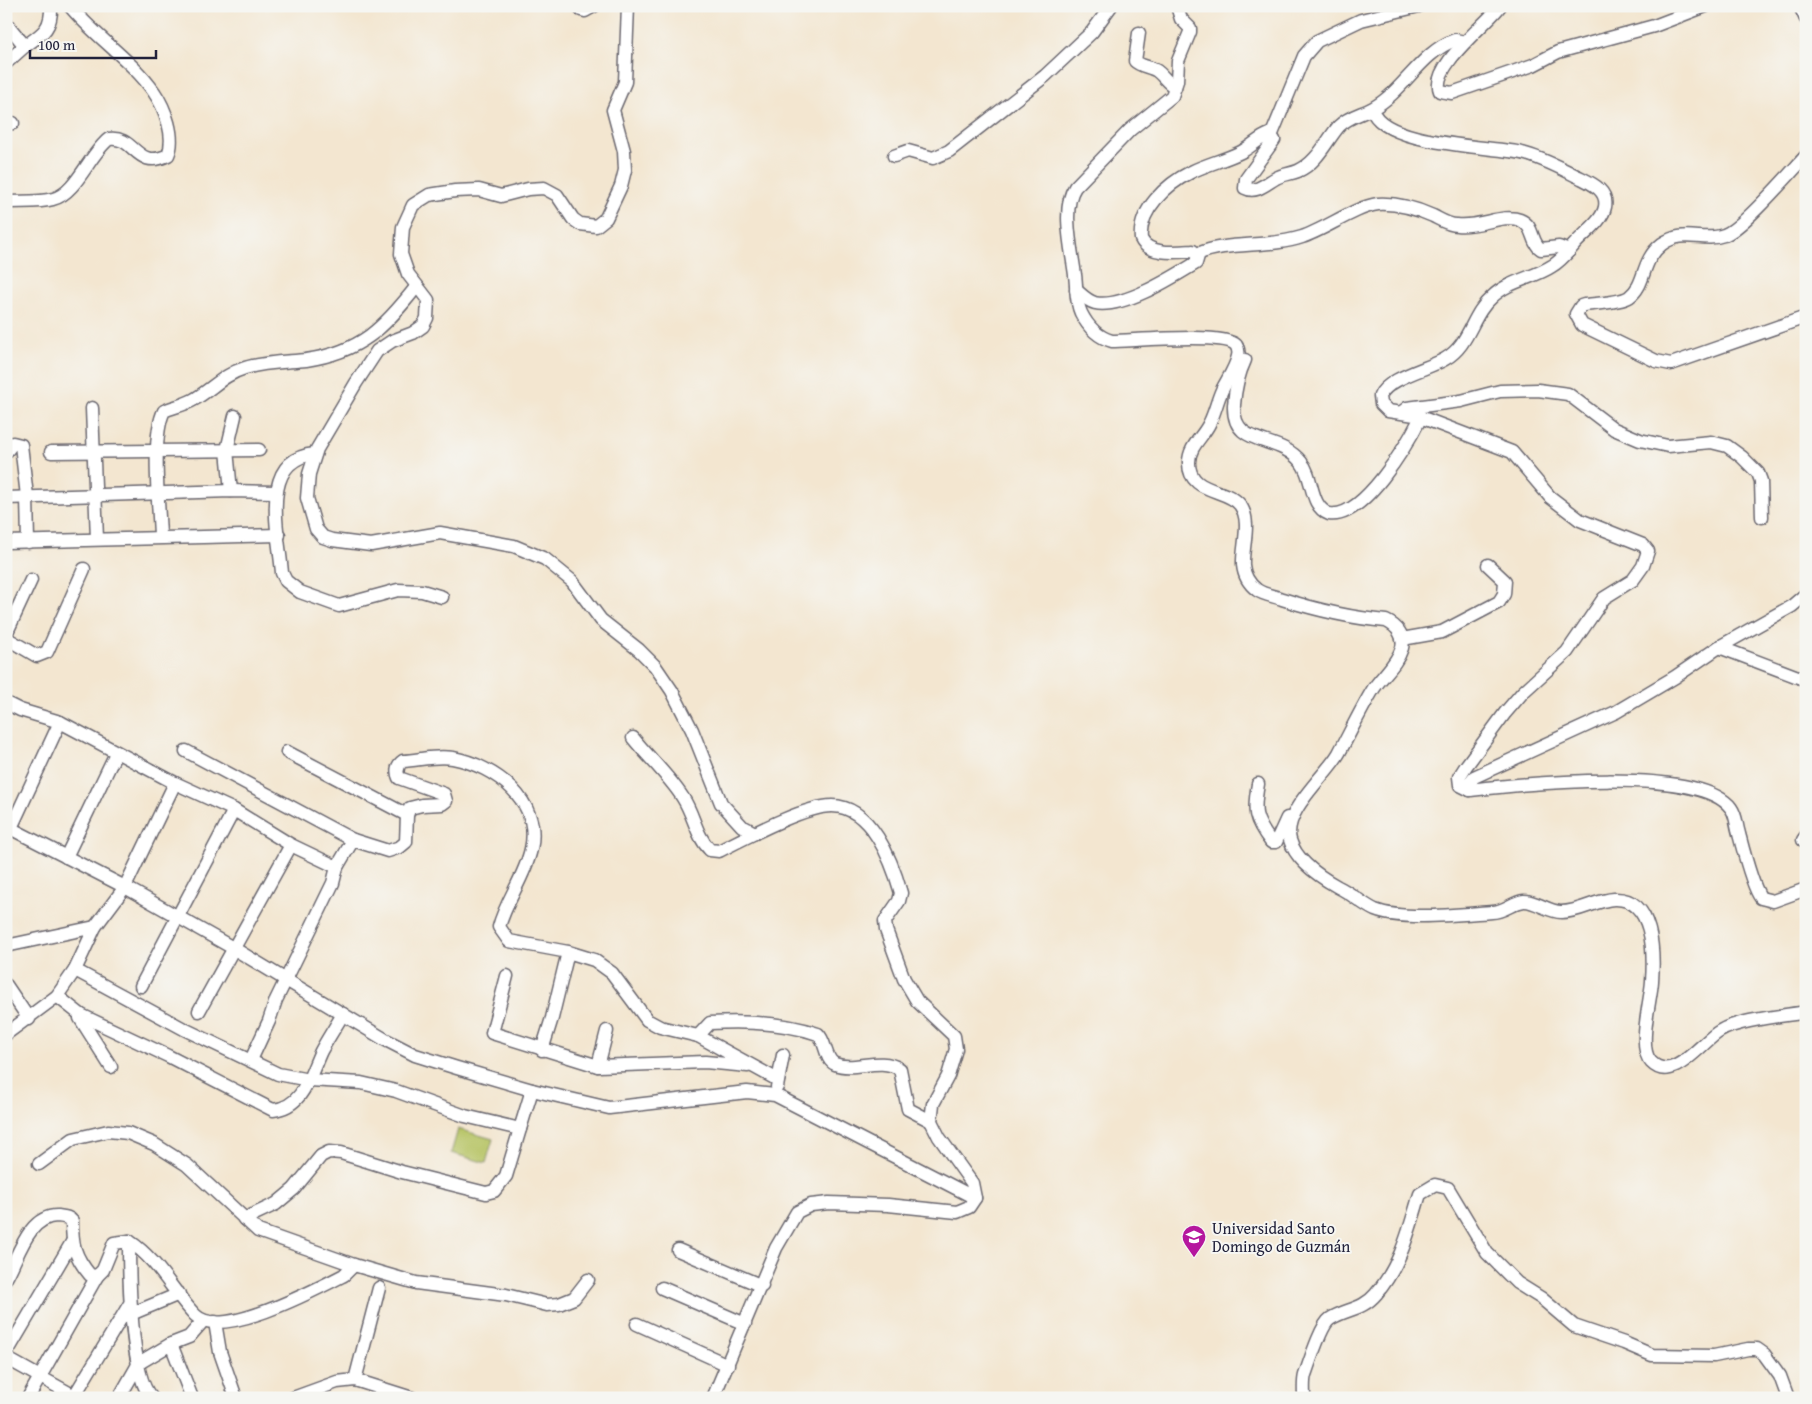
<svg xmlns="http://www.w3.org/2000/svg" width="1812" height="1404" viewBox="0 0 1812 1404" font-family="'Gentium Book Plus',serif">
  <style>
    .green { fill: #b7c466; stroke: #6c7350 }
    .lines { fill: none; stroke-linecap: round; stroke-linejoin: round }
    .minor-casing { stroke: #6b676f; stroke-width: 15 }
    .minor { stroke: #fff; stroke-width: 12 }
    .labels { text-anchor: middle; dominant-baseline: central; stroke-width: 4; stroke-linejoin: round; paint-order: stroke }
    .poi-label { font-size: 16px; fill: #22223b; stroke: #f6f6f2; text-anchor: start }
  </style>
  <rect width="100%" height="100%" fill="#f6f6f2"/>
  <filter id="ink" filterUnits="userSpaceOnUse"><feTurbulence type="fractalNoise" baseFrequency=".02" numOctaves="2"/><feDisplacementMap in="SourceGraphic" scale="10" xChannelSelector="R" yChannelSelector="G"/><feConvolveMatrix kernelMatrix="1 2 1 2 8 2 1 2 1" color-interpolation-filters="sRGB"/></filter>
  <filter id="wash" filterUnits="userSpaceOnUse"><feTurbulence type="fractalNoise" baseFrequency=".0096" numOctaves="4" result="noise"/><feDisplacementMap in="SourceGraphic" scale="20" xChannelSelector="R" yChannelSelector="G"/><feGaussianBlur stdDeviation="1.12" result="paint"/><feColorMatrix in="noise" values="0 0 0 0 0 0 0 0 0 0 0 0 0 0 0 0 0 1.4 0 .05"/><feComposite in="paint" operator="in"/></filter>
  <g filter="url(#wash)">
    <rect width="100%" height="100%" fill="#f3e6d0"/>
    <!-- green -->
    <path class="green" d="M458 1129 493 1139 486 1163 451 1153Z"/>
  </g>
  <g filter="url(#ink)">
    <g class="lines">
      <defs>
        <g id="minor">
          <path d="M579 6 581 10 585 11 594 6"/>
          <path d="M628 6 625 82 613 110 624 151 625 170 621 186 606 218 596 226 580 224 573 219 557 195 544 188 528 189 501 196 479 190 455 191 429 195 413 205 403 227 401 254 408 274 428 300 427 318 423 326 413 333 392 341 377 351 356 383 317 449 309 474 307 498 316 529 323 537 332 540 371 545 440 533 514 546 545 559 572 581 601 620 639 650 655 666 672 691 692 730 721 803 742 826 755 833"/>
          <path d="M1177 6 1181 19 1190 28V32L1178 61 1177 81 1172 96 1130 130 1075 187C1061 208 1072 251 1075 275 1077 288 1075 300 1081 313 1088 327 1097 337 1112 341 1132 341 1224 332 1236 345 1238 348 1239 352 1238 356 1236 367 1227 380 1222 390 1217 401 1215 412 1210 422 1204 436 1189 446 1189 462 1188 494 1228 488 1240 505 1252 521 1242 546 1243 565 1244 575 1249 584 1257 590 1264 595 1274 596 1282 599 1317 610 1350 618 1386 621 1397 626 1405 636 1402 648 1397 664 1383 675 1374 688 1361 709 1351 731 1339 753 1326 776 1282 811 1290 840 1296 861 1320 877 1338 887 1351 893 1362 904 1375 910 1402 921 1462 914 1492 912 1504 912 1513 902 1524 901 1534 900 1549 912 1561 912 1580 912 1596 900 1614 899 1654 897 1654 954 1652 981 1651 1000 1637 1048 1651 1062 1673 1085 1702 1041 1720 1031 1738 1020 1783 1016 1806 1012"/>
          <path d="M1500 6C1486 25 1430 67 1440 91L1452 93 1533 65 1558 52 1654 26 1706 6"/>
          <path d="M1800 6 1806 19"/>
          <path d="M6 23 25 46 6 63"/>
          <path d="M1139 33 1135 61C1141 67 1150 66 1157 71 1164 76 1167 83 1175 87"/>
          <path d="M25 46C42 34 52 29 51 6"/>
          <path d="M1372 109C1382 145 1488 146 1522 153 1543 158 1562 169 1581 178 1593 184 1608 191 1605 207 1602 222 1583 234 1574 245 1567 253 1561 261 1552 266 1534 278 1508 281 1492 297 1471 315 1470 345 1445 359 1428 369 1387 378 1380 396L1381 404 1388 411 1415 415 1512 452 1550 497 1580 520 1643 545 1648 551 1643 566 1633 580 1604 598 1567 652 1523 692 1505 713 1466 766 1459 777 1460 785 1470 790C1521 784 1699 765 1731 808 1736 815 1736 822 1738 830 1742 845 1752 887 1761 898L1773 901 1806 889"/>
          <path d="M6 124 13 123"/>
          <path d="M1272 134 1304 56 1317 41 1361 20 1419 6"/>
          <path d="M894 156 908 151 933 158 949 151 1045 76 1092 32 1111 6"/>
          <path d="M1806 156C1791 172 1741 230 1724 235 1701 243 1685 228 1662 244 1640 261 1647 284 1629 297 1622 302 1594 304 1584 305L1581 306 1576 314 1582 325 1656 361 1671 364 1806 317"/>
          <path d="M6 202C21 201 39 203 53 199 76 194 90 153 109 139 135 135 136 171 168 155 176 137 165 108 154 92 133 61 94 36 70 6"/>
          <path d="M1198 254C1226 241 1270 248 1302 237 1326 229 1355 207 1378 204 1396 203 1417 209 1433 216 1441 220 1448 225 1457 225 1479 228 1503 213 1520 220 1535 226 1530 242 1541 249L1559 247 1569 251"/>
          <path d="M1076 290C1082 295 1087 301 1095 303 1123 309 1173 277 1196 263L1198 256 1193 251C1178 252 1149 256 1141 239 1138 210 1167 184 1191 172 1207 164 1225 160 1241 152 1251 147 1260 137 1270 134L1274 140 1246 179 1245 188C1256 194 1267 183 1276 178 1283 174 1291 174 1298 171 1318 162 1326 141 1339 126 1349 116 1362 114 1373 108 1404 91 1421 52 1455 40L1465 42"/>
          <path d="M1245 360C1238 375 1235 389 1234 405 1232 449 1278 433 1301 462 1314 477 1309 506 1329 514 1363 520 1408 443 1421 417"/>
          <path d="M92 408 97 539"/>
          <path d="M1402 412 1407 408 1461 401 1500 391 1538 390 1568 394 1614 429 1640 440 1668 446 1711 442 1727 446 1742 457 1758 473 1761 481 1762 517"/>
          <path d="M6 452 13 443 21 445 27 496 28 542"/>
          <path d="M51 452 259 450"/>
          <path d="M315 454C258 459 279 533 282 573L286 581 300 592 339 606 398 590 422 591 442 597"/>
          <path d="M231 491 227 450 235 416"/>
          <path d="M6 498 231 491 276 492"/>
          <path d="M160 536C159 506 151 436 164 411 173 407 184 405 193 400 211 390 224 374 245 368 265 362 286 362 306 360 361 352 384 328 417 286"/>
          <path d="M6 542 279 535"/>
          <path d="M6 634 31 580"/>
          <path d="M6 638 37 656 47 652 84 569"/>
          <path d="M1402 639 1442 632 1499 602 1504 594 1505 581 1488 565"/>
          <path d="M1719 647 1806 680"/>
          <path d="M6 703 20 710 60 722 175 783 234 810 291 845 337 867 353 840"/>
          <path d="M633 738C649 758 669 776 683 798 694 815 696 836 710 850L719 851C745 838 804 806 832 806 871 806 892 861 901 893L899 901 885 921 886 930 904 979 917 1001 954 1036 956 1049 948 1076 933 1104 931 1121 939 1137 972 1183 975 1198"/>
          <path d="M186 751 353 840 388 851 400 847 406 842 407 815 410 808 422 805 442 804 446 801 444 794 399 778C396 771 397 765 403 761 420 760 436 755 453 758 495 766 542 801 531 849 525 877 506 900 499 927L509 941 568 952 594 960 612 973 647 1020 660 1027 698 1036 778 1080"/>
          <path d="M287 752 407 815"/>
          <path d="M1258 784C1253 812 1254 819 1271 842H1276L1287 818"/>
          <path d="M1470 790V782L1474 777 1616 712 1675 677 1719 647 1792 606 1806 594"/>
          <path d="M6 826 125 887 233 948 384 1039 415 1055 457 1068 532 1090 609 1108 747 1092 775 1095 975 1198 969 1207 957 1212 888 1205 829 1203 811 1205 797 1212 776 1248 713 1398"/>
          <path d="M11 828 60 722"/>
          <path d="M1803 840 1806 836"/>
          <path d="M66 857 116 753"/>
          <path d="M6 946 95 927"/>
          <path d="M75 970 184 1029 278 1074 309 1080 361 1083 396 1091 465 1116 520 1129 532 1090"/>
          <path d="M507 976 492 1033 598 1066 705 1062 748 1066"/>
          <path d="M6 985 29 1019"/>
          <path d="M141 986 234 810"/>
          <path d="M57 996 81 1015"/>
          <path d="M199 1011 291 845"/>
          <path d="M6 1034 57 996 75 970 95 927 125 887 175 783"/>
          <path d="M698 1036 710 1023C744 1021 785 1023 818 1034 826 1041 825 1060 835 1064 855 1072 879 1056 900 1069L908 1109 931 1121"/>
          <path d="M542 1050 552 1018 568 952"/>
          <path d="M251 1060 269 1021 276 1000 333 883 337 867"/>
          <path d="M598 1066 607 1031"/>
          <path d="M111 1067 80 1018 81 1015 168 1056 273 1110C304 1107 310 1074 321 1051 328 1038 336 1026 343 1014"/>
          <path d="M777 1087 783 1055"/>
          <path d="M39 1164 73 1139 108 1131 128 1133 154 1144 187 1165 258 1231 354 1265 416 1283 506 1295 547 1305 559 1304 574 1298 588 1280"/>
          <path d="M244 1219 276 1204 294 1189 321 1156 329 1152 341 1153 402 1172 486 1193 494 1191 506 1176 520 1129"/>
          <path d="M129 1241C129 1272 130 1378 152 1398"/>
          <path d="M678 1250 762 1286"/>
          <path d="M6 1278C18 1258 28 1215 58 1216 64 1217 69 1217 72 1221 72 1244 74 1256 90 1275L97 1276 103 1270 114 1243 129 1241C158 1260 172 1291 195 1315 220 1341 317 1289 344 1275L354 1265"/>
          <path d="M662 1288 745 1324"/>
          <path d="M131 1314 179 1294"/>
          <path d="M215 1322 220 1352 236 1398"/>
          <path d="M637 1324 728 1365"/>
          <path d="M171 1344 189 1337 203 1321"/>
          <path d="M6 1354 72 1242"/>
          <path d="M6 1358 78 1398"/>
          <path d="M355 1380 379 1288"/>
          <path d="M28 1398 97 1276"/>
          <path d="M73 1398 129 1305"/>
          <path d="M119 1398 139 1363 171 1344 192 1398"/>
          <path d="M293 1398 337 1382 355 1380 412 1398"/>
          <path d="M1304 1398C1304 1390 1303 1382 1305 1375 1309 1364 1321 1325 1330 1319 1345 1309 1363 1310 1376 1294 1401 1265 1409 1230 1420 1194L1435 1185 1448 1188 1487 1253 1517 1283 1541 1298 1574 1326 1624 1343 1652 1355 1714 1356 1748 1349H1757L1764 1354 1780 1376 1788 1398"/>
        </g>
      </defs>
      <!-- minor casing -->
      <use href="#minor" class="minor-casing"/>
      <!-- minor -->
      <use href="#minor" class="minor"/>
    </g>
  </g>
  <!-- icons -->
  <defs>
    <symbol id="university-pin" viewBox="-11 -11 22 30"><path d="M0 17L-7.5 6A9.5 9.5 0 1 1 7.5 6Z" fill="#b5179e" stroke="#f6f6f2"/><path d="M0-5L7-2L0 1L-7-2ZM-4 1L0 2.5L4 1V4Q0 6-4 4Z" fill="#fff"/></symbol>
  </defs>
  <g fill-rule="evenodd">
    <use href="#university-pin" x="1180" y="1223" width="28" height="38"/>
  </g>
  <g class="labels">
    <!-- poi labels -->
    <g class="poi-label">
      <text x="1212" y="1228">Universidad Santo<tspan x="1212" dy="18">Domingo de Guzmán</tspan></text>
    </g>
  </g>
  <!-- margin -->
  <rect width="1812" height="1404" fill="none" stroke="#f6f6f2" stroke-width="25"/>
  <!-- scale -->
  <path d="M30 50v8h126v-8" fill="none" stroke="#22223b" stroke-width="2.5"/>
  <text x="38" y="50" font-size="15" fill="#22223b" stroke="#f6f6f2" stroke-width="4" paint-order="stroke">100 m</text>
</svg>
